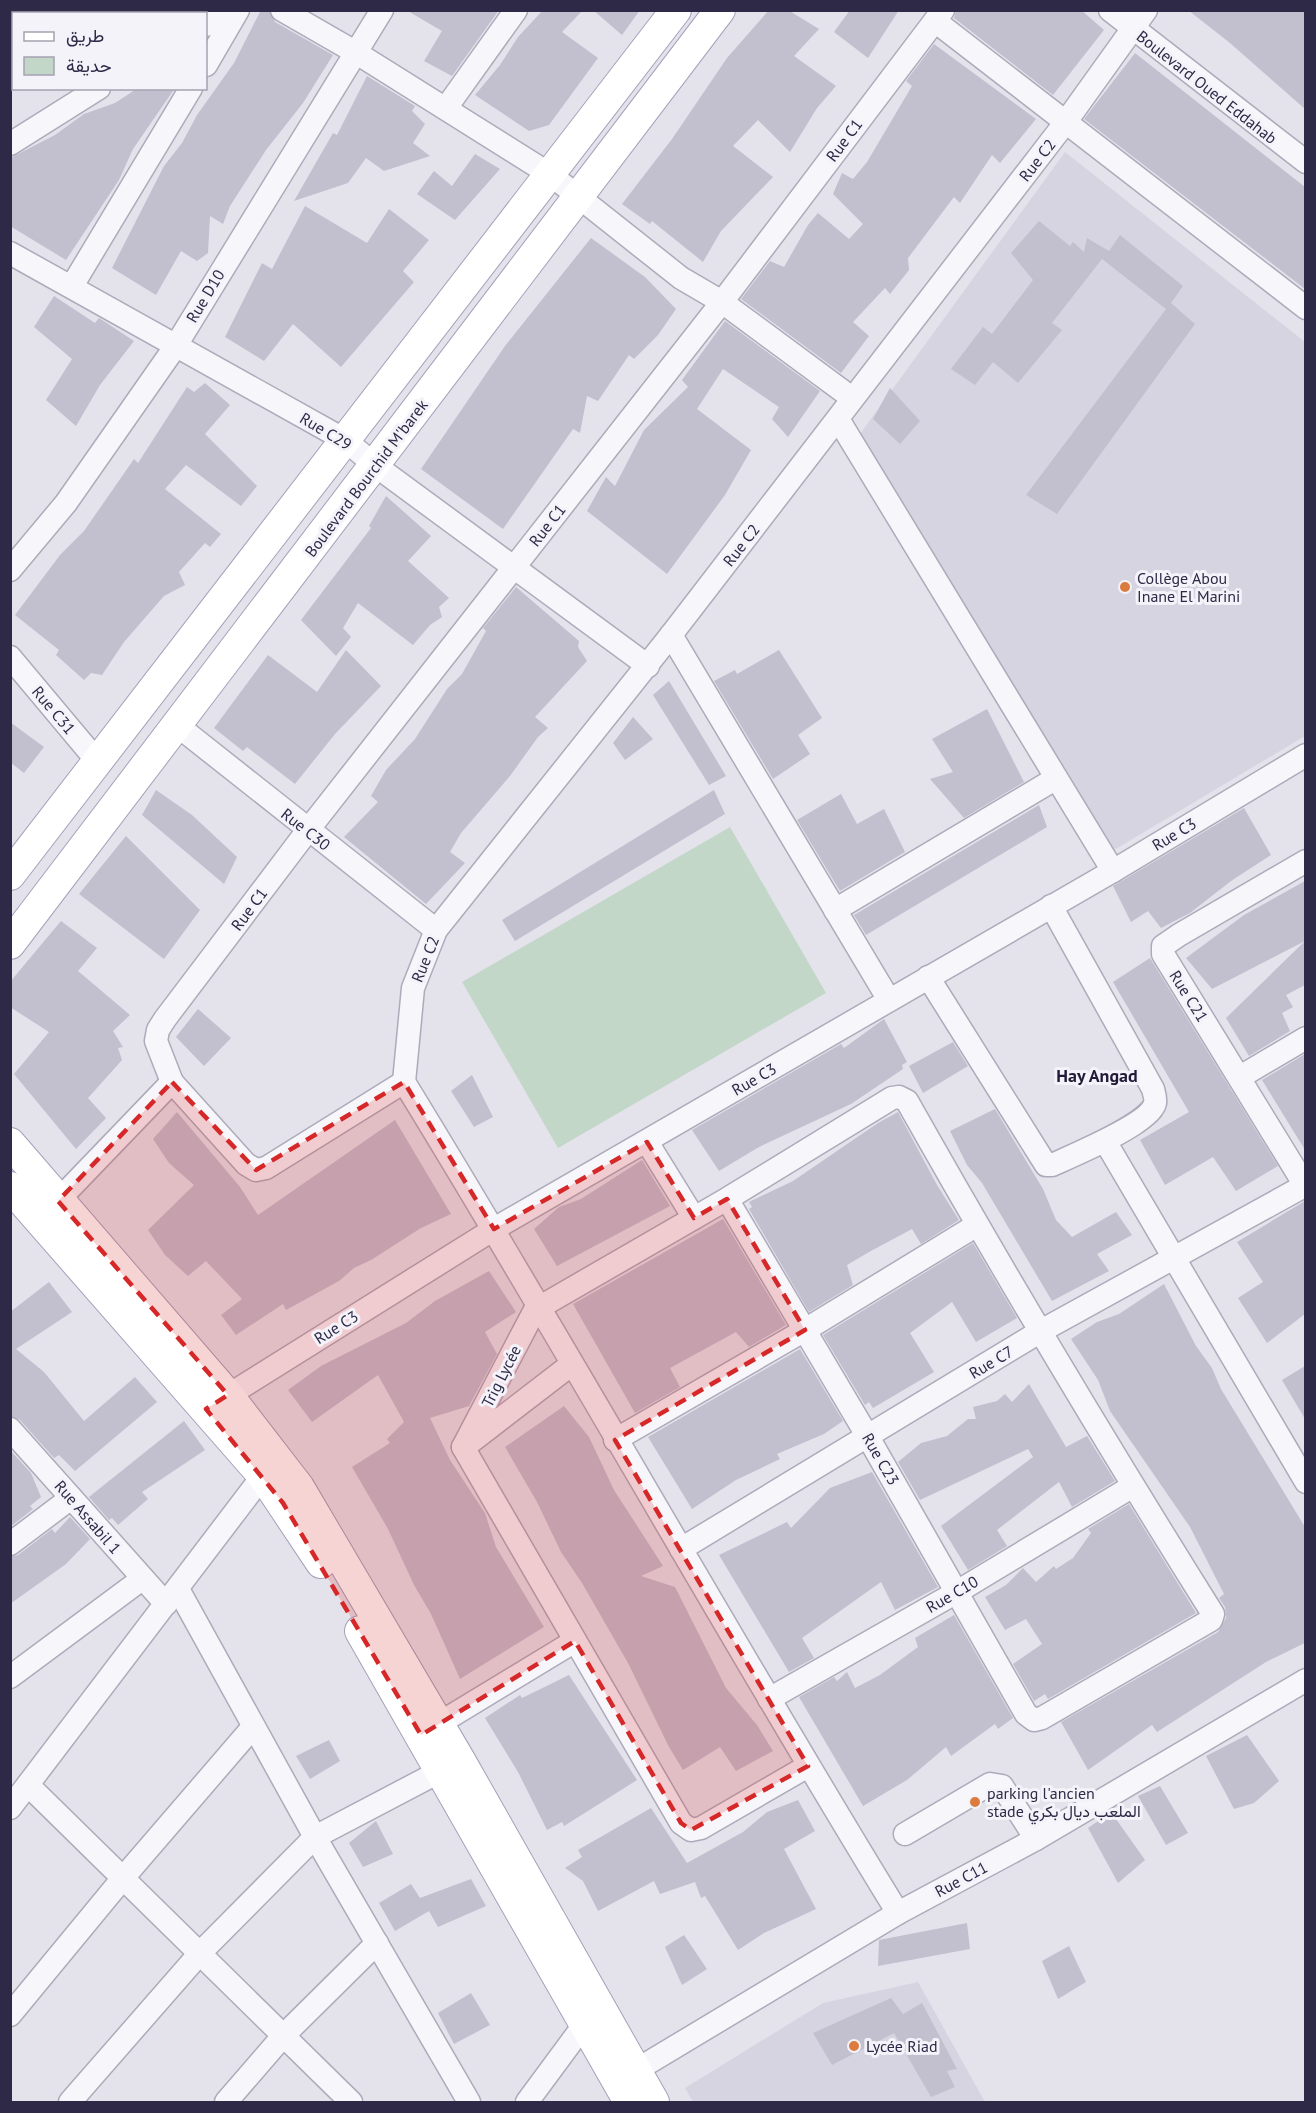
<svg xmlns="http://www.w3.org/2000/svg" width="1316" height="2113" viewBox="0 0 1316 2113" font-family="'PT Sans',Vazirmatn,sans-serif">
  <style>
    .built { fill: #d7d4e1 }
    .green { fill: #c3d7c9 }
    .building { fill: #c2bfcf }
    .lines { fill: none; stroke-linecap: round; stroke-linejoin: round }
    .minor-casing { stroke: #adabba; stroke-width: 25 }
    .major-casing { stroke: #a4a1b9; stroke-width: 32 }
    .minor { stroke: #f7f6fa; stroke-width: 22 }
    .major { stroke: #fff; stroke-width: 30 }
    .marked { fill: #d62828; fill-opacity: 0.2; stroke: #d62828; stroke-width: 4.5; stroke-dasharray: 12 8; stroke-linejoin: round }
    .poi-dot { fill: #db7c3e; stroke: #f4f3f9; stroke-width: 2 }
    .labels { text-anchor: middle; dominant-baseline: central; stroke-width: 6; stroke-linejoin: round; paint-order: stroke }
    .street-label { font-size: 16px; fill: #2e2946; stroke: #f4f3f9 }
    .poi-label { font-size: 16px; fill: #2e2946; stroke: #f4f3f9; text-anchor: start }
    .neighbourhood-label { font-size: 18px; font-weight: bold; fill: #211b37; stroke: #f4f3f9 }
  </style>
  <rect width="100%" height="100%" fill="#e4e3ec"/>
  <!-- built -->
  <g class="built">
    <path d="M1065 152 1305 342V736L1104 856 857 438Z"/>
    <path d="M918 1982 985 2102H693L685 2088 823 2003Z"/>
  </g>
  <!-- green -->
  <path class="green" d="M730 827 826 993 558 1148 462 982Z"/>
  <!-- building -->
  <g class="building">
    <path d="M261 10H269L275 22 333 55 303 103 266 150 230 206 223 224 210 216 208 253 197 261 181 251 156 295 112 268 164 166 182 143 197 115 234 63Z"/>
    <path d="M406 10H499L452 76 424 61 442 31Z"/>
    <path d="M543 10H583L562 32 598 58 549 125 529 131 475 95 500 65 518 37Z"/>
    <path d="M593 10H640L622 35Z"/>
    <path d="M769 10H788L819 29 794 56 836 86 817 108 790 152 758 120 733 146 773 177 721 231 703 262 652 221 650 224 622 204 672 139 727 58Z"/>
    <path d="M850 10H899L868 58 834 32Z"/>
    <path d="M956 10H1081L1104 30 1053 95 954 18Z"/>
    <path d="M1188 10H1305V109L1230 43Z"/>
    <path d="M934 44 1036 119 1000 163 992 155 960 203 954 197 908 258 909 270 890 294 885 288 853 322 869 336 841 373 741 299 770 261 784 267 808 225 818 213 849 239 863 224 833 194 842 173 853 179 867 162 912 86 906 81Z"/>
    <path d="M1135 53 1305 187V289L1084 119Z"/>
    <path d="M367 76 415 106 412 111 425 124 413 143 430 156 384 171 366 158 348 183 294 201 333 133 337 135Z"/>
    <path d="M138 88H175L133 149 119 180 66 260 10 226V158L55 135 84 114 115 103Z"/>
    <path d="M475 154 500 169 455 220 417 194 434 171 452 186Z"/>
    <path d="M305 206 367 243 389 209 429 240 403 271 414 282 341 367 293 324 264 361 225 337 262 263 272 269Z"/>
    <path d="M1039 221 1070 246 1073 242 1084 252 1087 238 1109 251 1120 235 1183 286 1171 303 1195 324 1057 514 1026 495 1166 309 1102 259 1052 323 1062 330 1018 383 993 362 975 385 951 369 983 327 992 334 1033 280 1011 253Z"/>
    <path d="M591 238 645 277 676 309 658 335 634 359 629 355 598 401 587 396 580 433 573 429 503 529 421 469 505 346Z"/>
    <path d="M54 296 95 323 99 318 134 341 100 385 76 426 46 400 72 359 34 327Z"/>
    <path d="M725 321 820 391 788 437 772 419 779 407 723 369 697 409 751 450 725 495 667 574 587 511 606 477 615 486 644 430 688 387 682 380Z"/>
    <path d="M205 383 230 405 205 434 257 486 241 506 186 465 165 489 221 534 210 547 205 543 179 572 185 585 164 596 124 642 102 675 91 673 84 680 56 655 59 650 15 615 60 555 84 531 134 459 138 463 187 387 194 392Z"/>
    <path d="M890 388 920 421 900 444 873 419Z"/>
    <path d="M386 496 431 536 408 561 449 598 439 607 442 617 430 625 413 645 358 603 343 628 351 637 336 656 301 620 371 528 369 526Z"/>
    <path d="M516 587 579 641 578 647 587 661 535 717 548 728 538 737 510 776 461 833 450 852 465 863 426 904 344 837 378 802 371 796 386 770 415 739 447 689 462 674 486 631 483 628Z"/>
    <path d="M346 650 381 686 335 734 295 784 247 747 243 751 214 728 268 655 317 692Z"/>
    <path d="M779 650 822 718 798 735 810 754 773 779 714 681 735 670 737 674Z"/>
    <path d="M669 681 726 776 709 785 653 695Z"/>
    <path d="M987 709 1024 782 964 818 930 779 953 772 932 739Z"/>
    <path d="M633 717 653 739 625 760 613 743Z"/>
    <path d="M10 722 44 747 24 773 10 762Z"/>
    <path d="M156 790 192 815 237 857 224 884 142 815Z"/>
    <path d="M714 790 725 814 515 941 502 920Z"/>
    <path d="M841 794 857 824 884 809 905 852 840 891 797 820Z"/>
    <path d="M1039 805 1047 827 866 935 854 915Z"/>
    <path d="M1244 808 1271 855 1231 881 1190 913 1161 928 1148 911 1131 922 1113 886Z"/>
    <path d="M126 836 200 910 164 959 79 894Z"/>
    <path d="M1305 881V941L1212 989 1186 958 1244 915Z"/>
    <path d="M61 921 97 948 78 971 130 1015 113 1031 123 1047 118 1048 122 1060 88 1098 106 1118 76 1149 14 1074 49 1032 10 1007V982Z"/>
    <path d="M1305 941V985L1286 995 1293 1007 1282 1013 1290 1031 1249 1056 1226 1018Z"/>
    <path d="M1150 958 1278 1166 1236 1191 1213 1157 1165 1185 1140 1140 1189 1112 1113 982Z"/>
    <path d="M198 1009 231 1038 204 1066 176 1037Z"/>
    <path d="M884 1019 907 1062 902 1065 903 1069 851 1104 759 1147 719 1171 692 1130 841 1044 844 1048Z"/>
    <path d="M953 1042 968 1066 923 1093 909 1066Z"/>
    <path d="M1305 1054V1150L1262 1080Z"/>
    <path d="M472 1075 493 1117 474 1127 451 1091Z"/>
    <path d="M995 1109 1043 1189 1056 1220 1072 1237 1116 1212 1132 1235 1097 1254 1109 1271 1052 1301 982 1183 967 1165 950 1131Z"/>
    <path d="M177 1112 240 1187 258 1215 395 1120 451 1214 421 1228 371 1260 354 1268 339 1281 286 1310 283 1304 236 1335 221 1315 242 1299 206 1261 188 1276 165 1255 148 1230 194 1185 169 1163 153 1139Z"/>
    <path d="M898 1112 937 1185 959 1220 921 1244 912 1229 869 1252 847 1265 853 1285 809 1312 749 1209 752 1207 749 1202 793 1181 878 1123Z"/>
    <path d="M642 1160 670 1206 557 1266 534 1229 559 1207 581 1199Z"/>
    <path d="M1305 1201V1314L1267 1343 1238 1298 1263 1282 1237 1242Z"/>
    <path d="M723 1219 786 1325 749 1347 736 1332 670 1368 680 1387 635 1413 573 1304Z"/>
    <path d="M973 1243 1017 1318 976 1342 952 1302 910 1333 934 1372 873 1408 869 1402 865 1405 823 1335Z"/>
    <path d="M489 1271 516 1312 485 1332 497 1354 469 1406 430 1418 450 1460 485 1513 496 1547 544 1627 460 1679 431 1614 414 1585 388 1529 352 1467 390 1443 387 1439 404 1422 378 1375 312 1422 288 1390 321 1366 406 1323 435 1301Z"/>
    <path d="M49 1282 72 1312 16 1349 44 1372 84 1421 135 1377 157 1402 75 1471 59 1455 54 1458 20 1420 10 1416V1312Z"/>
    <path d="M1164 1284 1196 1346 1212 1368 1221 1389 1305 1527V1643L1266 1662 1157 1732 1152 1725 1088 1770 1061 1722 1218 1632 1226 1618 1225 1607 1219 1598 1224 1594 1190 1527 1110 1411 1098 1380 1071 1339 1097 1322 1119 1314Z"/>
    <path d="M800 1349 843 1421 824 1434 777 1454 780 1459 736 1480 692 1509 648 1437Z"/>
    <path d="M1305 1366V1419L1282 1380Z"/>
    <path d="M1029 1384 1066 1447 1087 1436 1115 1481 1072 1507 1059 1482 997 1530 1007 1546 968 1570 941 1526 1033 1457 1028 1449 920 1500 898 1462 921 1443 947 1436 968 1419H976L973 1407 997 1401 1005 1394 1012 1402Z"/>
    <path d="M564 1406 589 1437 614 1490 663 1566 641 1576 675 1587 726 1688 757 1725 773 1751 736 1771 720 1747 683 1770 669 1747 628 1663 582 1583 561 1552 537 1502 505 1447Z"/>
    <path d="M184 1421 205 1450 142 1492 148 1499 118 1525 112 1518 109 1520 89 1497Z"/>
    <path d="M10 1450 31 1473 41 1497 30 1506 33 1509 10 1527Z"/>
    <path d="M872 1472 938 1587 895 1610 881 1582 802 1638 814 1658 789 1672 719 1555 787 1522 791 1528 830 1488Z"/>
    <path d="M1129 1504 1196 1613 1048 1699 1045 1694 1034 1701 1013 1664 1042 1644 1026 1619 1005 1630 985 1597 1006 1585 1023 1568 1036 1582 1054 1566 1056 1569 1073 1558 1091 1533 1088 1529Z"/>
    <path d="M70 1517 90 1539 66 1564 10 1604V1557L18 1555 52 1529 55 1533Z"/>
    <path d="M954 1615 1013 1718 998 1729 995 1724 951 1756 946 1747 907 1780 863 1806 799 1697 834 1677 837 1681 847 1672 855 1688 880 1675 918 1647 915 1638Z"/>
    <path d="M569 1675 637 1780 564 1826 562 1822 547 1830 518 1772 485 1718 520 1695 522 1698Z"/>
    <path d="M1247 1735 1279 1781 1254 1803 1234 1809 1206 1756Z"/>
    <path d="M329 1740 340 1761 310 1779 296 1756Z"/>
    <path d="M1160 1786 1188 1833 1166 1845 1138 1796Z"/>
    <path d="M798 1800 815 1831 784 1849 816 1909 764 1933 738 1950 705 1896 701 1898 695 1882 660 1894 654 1881 598 1911 583 1881 565 1868 582 1857 578 1850 651 1808 687 1863 743 1832 767 1812Z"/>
    <path d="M1111 1812 1145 1860 1118 1883 1088 1828Z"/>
    <path d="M376 1821 393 1854 363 1867 349 1843Z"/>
    <path d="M471 1879 486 1906 438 1927 429 1911 395 1931 379 1903 411 1884 420 1898Z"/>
    <path d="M967 1923 970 1949 878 1966 879 1940Z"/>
    <path d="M684 1935 707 1969 682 1985 665 1947Z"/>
    <path d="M1069 1946 1086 1982 1058 1999 1042 1961Z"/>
    <path d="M471 1993 490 2025 454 2044 438 2013Z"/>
    <path d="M891 1998 903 2014 922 2003 957 2069 947 2071 955 2087 931 2097 894 2033 832 2065 813 2033Z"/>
  </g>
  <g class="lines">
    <defs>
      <g id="minor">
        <path d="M282 10 355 52 551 175 681 278 722 302 852 398"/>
        <path d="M1110 10 1306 162"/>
        <path d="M935 21 1306 308"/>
        <path d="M206 25 225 10"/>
        <path d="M10 54 14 56"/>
        <path d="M206 65 238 10"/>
        <path d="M446 108 516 10"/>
        <path d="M10 144 99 88"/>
        <path d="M10 253 345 440 376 466 648 666"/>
        <path d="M72 286 191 88"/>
        <path d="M838 419 1113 871"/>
        <path d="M10 570 66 503 175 347 382 10"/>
        <path d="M671 635 889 1000"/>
        <path d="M10 657 98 762"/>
        <path d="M178 726 436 930"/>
        <path d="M1306 861 1179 935 1163 946V954L1306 1187"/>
        <path d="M835 910 1055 779"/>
        <path d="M928 977 1046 1165H1052C1072 1156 1151 1123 1155 1103 1156 1099 1154 1093 1153 1089L1051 906"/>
        <path d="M1240 1077 1306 1038"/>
        <path d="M404 1082 266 1168 256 1170 246 1164 172 1082 156 1041 158 1030 165 1019 308 830 722 302 943 10"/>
        <path d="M404 1082 413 988 436 930 671 635 1065 123 1146 10"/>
        <path d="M404 1082C573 1357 729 1638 898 1913"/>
        <path d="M1105 1141 1306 1482"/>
        <path d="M647 1142 694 1218"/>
        <path d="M48 1211 172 1082"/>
        <path d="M540 1307 727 1199 892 1098 899 1097 907 1101C1005 1275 1107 1445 1213 1614L1211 1620 1042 1718 1034 1720 1026 1714 868 1437 727 1199"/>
        <path d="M216 1403 494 1229 1113 871 1306 755"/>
        <path d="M10 1429 166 1604"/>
        <path d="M615 1440 805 1330 977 1225"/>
        <path d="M468 1444 572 1364"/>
        <path d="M463 1447 681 1823 691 1830 701 1828 808 1766"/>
        <path d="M463 1447 538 1304"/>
        <path d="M10 1544 71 1498"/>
        <path d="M681 1549 1041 1331 1306 1185"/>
        <path d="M178 1589 315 1837 469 2102"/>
        <path d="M10 1677 142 1579"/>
        <path d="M769 1699 957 1592 1133 1486"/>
        <path d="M425 1732 575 1641"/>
        <path d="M28 1785 351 2102"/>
        <path d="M10 1808 271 1465"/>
        <path d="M905 1834 990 1784 1002 1786 1036 1839"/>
        <path d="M10 2015 123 1878 253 1727"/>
        <path d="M623 2078 898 1913 1036 1839 1306 1680"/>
        <path d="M70 2102 201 1952 315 1837 454 1764"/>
        <path d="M226 2102 283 2036 377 1943"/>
        <path d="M527 2102 592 2014"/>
      </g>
      <g id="major">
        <path d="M10 875 676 10"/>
        <path d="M10 944 720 10"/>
        <path d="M10 1143 228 1395 299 1487 460 1760 654 2102"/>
        <path d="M10 1187 263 1476 321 1563"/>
        <path d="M360 1631 629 2102"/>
      </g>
    </defs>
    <!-- minor casing -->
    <use href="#minor" class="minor-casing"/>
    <!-- major casing -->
    <use href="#major" class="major-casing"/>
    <!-- minor -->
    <use href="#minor" class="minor"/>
    <!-- major -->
    <use href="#major" class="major"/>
  </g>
  <!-- marked area -->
  <path class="marked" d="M172 1082 256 1170 404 1082 494 1229 647 1142 694 1218 727 1199 805 1330 615 1440 808 1766 691 1830 681 1823 575 1641 421 1735 283 1503 206 1409 228 1395 58 1201Z"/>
  <!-- markers -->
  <g class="poi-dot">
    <circle cx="1125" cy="587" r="6"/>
    <circle cx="975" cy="1802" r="6"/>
    <circle cx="854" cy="2046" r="6"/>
  </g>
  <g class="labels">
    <!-- street labels -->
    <g class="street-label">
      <text transform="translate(1207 87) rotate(38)">Boulevard Oued Eddahab</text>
      <text transform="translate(844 140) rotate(-53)">Rue C1</text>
      <text transform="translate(1037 160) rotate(-52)">Rue C2</text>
      <text transform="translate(205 296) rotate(-59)">Rue D10</text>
      <text transform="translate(326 431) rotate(31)">Rue C29</text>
      <text transform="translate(366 478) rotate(-53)">Boulevard Bourchid M'barek</text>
      <text transform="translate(547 525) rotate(-52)">Rue C1</text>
      <text transform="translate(741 545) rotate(-52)">Rue C2</text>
      <text transform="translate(54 710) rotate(50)">Rue C31</text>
      <text transform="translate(306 829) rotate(38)">Rue C30</text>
      <text transform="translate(1174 834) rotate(-31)">Rue C3</text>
      <text transform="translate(249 909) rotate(-53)">Rue C1</text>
      <text transform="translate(425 959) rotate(-68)">Rue C2</text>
      <text transform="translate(1189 996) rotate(58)">Rue C21</text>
      <text transform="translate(754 1079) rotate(-30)">Rue C3</text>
      <text transform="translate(336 1327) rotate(-32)">Rue C3</text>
      <text transform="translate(991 1362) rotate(-31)">Rue C7</text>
      <text transform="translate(501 1376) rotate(-63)">Trig Lycée</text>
      <text transform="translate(881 1459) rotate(60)">Rue C23</text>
      <text transform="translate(88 1517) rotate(49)">Rue Assabil 1</text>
      <text transform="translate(952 1594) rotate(-30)">Rue C10</text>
      <text transform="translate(961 1879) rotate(-28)">Rue C11</text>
    </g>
    <!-- poi labels -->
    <g class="poi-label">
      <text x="1137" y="578">Collège Abou<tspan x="1137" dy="18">Inane El Marini</tspan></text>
      <text x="987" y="1793">parking l'ancien<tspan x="987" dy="18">stade الملعب ديال بكري</tspan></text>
      <text x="866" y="2046">Lycée Riad</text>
    </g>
    <!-- neighbourhood labels -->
    <g class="neighbourhood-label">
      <text x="1097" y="1075">Hay Angad</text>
    </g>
  </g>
  <!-- border -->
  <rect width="1316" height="2113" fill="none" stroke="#2e2946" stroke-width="24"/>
  <!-- legend -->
  <rect x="12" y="12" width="195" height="78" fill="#f4f3f9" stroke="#a5a2b1" stroke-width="1.5"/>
  <rect x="24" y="32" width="30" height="9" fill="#ffffff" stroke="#a5a2b1" stroke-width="1.5"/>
  <text x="66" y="42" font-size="18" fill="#2e2946">طريق</text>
  <rect x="24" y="57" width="30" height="18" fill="#c3d7c9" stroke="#a5a2b1" stroke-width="1.5"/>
  <text x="66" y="72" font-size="18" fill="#2e2946">حديقة</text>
</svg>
